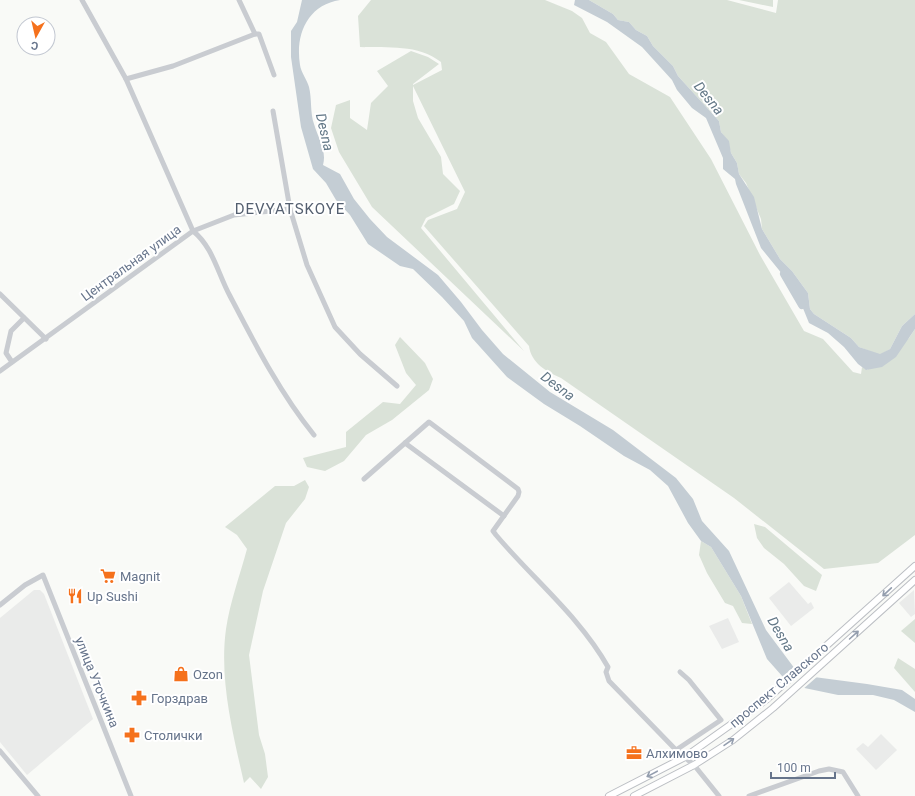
<svg xmlns="http://www.w3.org/2000/svg" width="915" height="796" viewBox="0 0 915 796" font-family="Roboto,sans-serif">
  <style>
    .built { fill: #eaebea }
    .green { fill: #dae2d8 }
    .water { fill: #c4cdd4 }
    .pier { fill: #f9faf7 }
    .lines { fill: none; stroke-linecap: round; stroke-linejoin: round }
    .river { stroke: #c4cdd4; stroke-width: 8 }
    .major-casing { stroke: #bcbfc4; stroke-width: 8 }
    .minor { stroke: #c9ccd1; stroke-width: 5 }
    .major { stroke: #fff; stroke-width: 6 }
    .oneway { stroke: #949eae }
    .labels { text-anchor: middle; dominant-baseline: central; stroke-width: 4; stroke-linejoin: round; paint-order: stroke }
    .street-label { font-size: 13px; fill: #66748b; stroke: #fff }
    .poi-label { font-size: 13px; fill: #66748b; stroke: #fff; text-anchor: start }
    .water-label { font-size: 14px; font-style: italic; fill: #627786; stroke: #fff }
    .quarter-label { font-size: 15px; letter-spacing: 1px; fill: #545f6f; stroke: #fff }
  </style>
  <rect width="100%" height="100%" fill="#f9faf7"/>
  <!-- built -->
  <g class="built">
    <path d="M789 582 808 604 811 602 814 608 791 626 769 598Z"/>
    <path d="M34 590H40L44 594 93 719 27 775 0 742V618Z"/>
    <path d="M914 590 915 614 911 617 899 603Z"/>
    <path d="M728 618 739 642 722 649 709 626Z"/>
    <path d="M881 734 897 750 876 770 856 749 863 743 868 747Z"/>
  </g>
  <!-- green -->
  <g class="green">
    <path d="M371 0H545L572 11 582 18 590 33 606 42 629 74 670 97 711 159 760 255 804 331 823 339 853 372 861 374 862 367 867 370 909 338 915 329V535L878 563 824 569 734 498 561 378C547 372 531 363 529 346L424 226 428 220 457 209 465 192 413 86V101L418 118 441 157 443 174 460 191 454 204 426 218 421 228 524 351 372 207 339 152 331 128 336 105 350 100V118L367 130 371 103 388 86 377 71 411 51 428 57 439 64 413 84V85L442 70 441 62C418 44 388 48 360 47L358 16Z"/>
    <path d="M589 0H727L776 13 778 0H915V314L902 326 890 349 880 355 859 347 851 338 814 314 810 309 808 293 792 271 780 259 762 229 761 219 746 183 739 174 737 163 731 153 728 141 721 132 719 121 678 76 673 66 653 46 647 36 636 30 629 22 618 20 613 14Z"/>
    <path d="M739 0H773V7Z"/>
    <path d="M400 337 425 363 433 379 429 390 392 420 366 435 344 461 325 471 307 467 303 458 346 447V432L383 402 400 404 416 385 406 373 395 345Z"/>
    <path d="M305 480 309 487 305 499 286 523 263 591 249 655 259 735 265 754 268 777 261 789 250 777 244 783C233 734 219 680 226 629 230 602 240 575 247 549L237 535 225 527 275 486H294Z"/>
    <path d="M754 524 765 527 822 575 816 591 804 586 784 564 764 548 757 538Z"/>
    <path d="M701 541 711 547 741 596 752 624 742 623 733 606 725 603 707 573 699 555Z"/>
    <path d="M915 619V643L901 631Z"/>
    <path d="M898 658 915 669V692L894 668Z"/>
  </g>
  <!-- water -->
  <g class="water">
    <path d="M302 0H340C308 5 295 34 300 65 301 72 307 80 309 87 312 99 310 113 314 124 318 138 327 151 323 165L340 174 354 199 370 219 387 237 438 275 461 302 482 330 503 354 550 392 613 430 676 478 693 499 702 521 729 551 766 630 795 669 814 677 867 684 902 690 915 699V712L894 700 873 695H838L790 685 767 659 741 596 711 547 701 541 688 523 668 486 650 470 624 456 580 426 544 404 507 377 472 338 464 321 442 297 413 269 400 266 368 244 350 215 336 200 326 183 313 169 301 127 291 57V31L297 22Z"/>
    <path d="M575 0H589L613 14 618 20 629 22 636 30 647 36 653 46 673 66 678 76 719 121 721 132 729 141 731 153 737 163 739 174 754 197 762 229 780 259 792 271 808 293 810 309 814 314 851 338 859 347 880 354 890 349 902 326 915 314V329L896 357 882 367 866 370 858 364 844 347 828 333 809 323 796 291 761 248 736 184 735 179 723 169V158L706 118 692 108 677 90 672 80 642 47 607 22 574 5Z"/>
  </g>
  <!-- pier -->
  <path class="pier" d="M795 666 814 675 818 676 802 690 789 687 781 678Z"/>
  <g class="lines">
    <!-- river -->
    <path class="river" d="M784 274 802 305"/>
    <defs>
      <g id="major">
        <path d="M609 796 685 757 767 699 915 566"/>
        <path d="M634 796 694 765 733 740 773 708 915 580"/>
      </g>
    </defs>
    <!-- major casing -->
    <use href="#major" class="major-casing"/>
    <!-- minor -->
    <g class="minor">
      <path d="M82 0 126 79"/>
      <path d="M239 0 255 34 173 66 126 79 193 231C213 247 218 274 230 296 255 344 280 393 314 435"/>
      <path d="M255 34H259L274 75"/>
      <path d="M273 111 290 209 307 265 335 327 360 354 397 386"/>
      <path d="M0 294 46 339"/>
      <path d="M12 362 6 353 11 331 24 318"/>
      <path d="M0 371 193 231 234 215 290 209"/>
      <path d="M405 443 504 516"/>
      <path d="M364 479 429 422 518 489 519 492 518 496 493 531 496 535C533 579 580 617 608 667L606 672 609 681 676 750 694 765 719 796"/>
      <path d="M0 605 25 585 43 575 131 796"/>
      <path d="M676 750 721 720 689 680 680 672"/>
      <path d="M0 751 38 796"/>
      <path d="M749 796 819 771 829 769 843 772 858 796"/>
    </g>
    <!-- major -->
    <use href="#major" class="major"/>
  </g>
  <!-- one-way arrows -->
  <defs><path id="oneway-shaft" d="M-6 0H5M1.5-3L5.5 0L1.5 3" fill="none" stroke-width="1.6" stroke-linecap="round" stroke-linejoin="round"/></defs>
  <g class="oneway">
    <use href="#oneway-shaft" transform="translate(887 592) rotate(137)"/>
    <use href="#oneway-shaft" transform="translate(854 635) rotate(-42)"/>
    <use href="#oneway-shaft" transform="translate(729 742) rotate(-35)"/>
    <use href="#oneway-shaft" transform="translate(652 774) rotate(152)"/>
  </g>
  <!-- icons -->
  <defs>
    <symbol id="supermarket-bare" viewBox="-9 -9 18 18"><path d="M-6-5.5h2.5l.6 2H6L4.5 2H-2.5L-4.4-4H-6ZM-1.5 3.2a1.3 1.3 0 1 0 .1 0ZM3 3.2a1.3 1.3 0 1 0 .1 0Z" fill="#f5711c" stroke="#fff" stroke-width="2.5" paint-order="stroke"/></symbol>
    <symbol id="restaurant-bare" viewBox="-9 -9 18 18"><path d="M-5-6h1v4h1v-4h1v4h1v-4h1v5L-1.5 .5V6h-2V.5L-5-1ZM5-6V6H3V1.5H1.5Q1.5-4 5-6Z" fill="#f5711c" stroke="#fff" stroke-width="2.5" paint-order="stroke"/></symbol>
    <symbol id="shop-bare" viewBox="-9 -9 18 18"><path d="M-5-2.5h2.3a2.7 3.5 0 0 1 5.4 0H5L5.5 6h-11ZM-1.5-2.5h3a1.5 2.3 0 0 0-3 0Z" fill="#f5711c" stroke="#fff" stroke-width="2.5" paint-order="stroke"/></symbol>
    <symbol id="pharmacy-bare" viewBox="-9 -9 18 18"><path d="M-2-6h4v4h4v4h-4v4h-4v-4h-4v-4h4Z" fill="#f5711c" stroke="#fff" stroke-width="2.5" paint-order="stroke"/></symbol>
    <symbol id="office-bare" viewBox="-9 -9 18 18"><path d="M-6-3h4V-5.5h4V-3h4V5H-6ZM-1-4.5V-3h2v-1.5ZM-6 0V1H6V0Z" fill="#f5711c" stroke="#fff" stroke-width="2.5" paint-order="stroke"/></symbol>
  </defs>
  <g fill-rule="evenodd">
    <use href="#supermarket-bare" x="97" y="565" width="22" height="22"/>
    <use href="#restaurant-bare" x="64" y="585" width="22" height="22"/>
    <use href="#shop-bare" x="170" y="663" width="22" height="22"/>
    <use href="#pharmacy-bare" x="128" y="687" width="22" height="22"/>
    <use href="#pharmacy-bare" x="121" y="724" width="22" height="22"/>
    <use href="#office-bare" x="623" y="742" width="22" height="22"/>
  </g>
  <g class="labels">
    <!-- street labels -->
    <g class="street-label">
      <text transform="translate(131 263) rotate(-36)">Центральная улица</text>
      <text transform="translate(97 682) rotate(68)">улица Уточкина</text>
      <text transform="translate(779 685) rotate(-40)">проспект Славского</text>
    </g>
    <!-- poi labels -->
    <g class="poi-label">
      <text x="120" y="576">Magnit</text>
      <text x="87" y="596">Up Sushi</text>
      <text x="193" y="674">Ozon</text>
      <text x="151" y="698">Горздрав</text>
      <text x="144" y="735">Столички</text>
      <text x="646" y="753">Алхимово</text>
    </g>
    <!-- water labels -->
    <g class="water-label">
      <text transform="translate(709 98) rotate(51)">Desna</text>
      <text transform="translate(325 132) rotate(77)">Desna</text>
      <text transform="translate(558 386) rotate(37)">Desna</text>
      <text transform="translate(781 634) rotate(59)">Desna</text>
    </g>
    <!-- quarter labels -->
    <g class="quarter-label">
      <text x="290" y="209">DEVYATSKOYE</text>
    </g>
  </g>
  <!-- north arrow -->
  <g transform="translate(36 36) rotate(188)"><circle r="19" fill="#ffffff" stroke="#c2c7d1"/>
  <path d="M0-3L7 15L0 10L-7 15Z" fill="#f5711c"/>
  <text y="-6" font-size="11" font-weight="bold" text-anchor="middle" fill="#66748b">С</text>
  </g>
  <!-- scale -->
  <path d="M771 772v6h64v-6" fill="none" stroke="#66748b" stroke-width="2"/>
  <text x="777" y="772" font-size="12" fill="#66748b" stroke="#ffffff" stroke-width="3" paint-order="stroke">100 m</text>
</svg>
